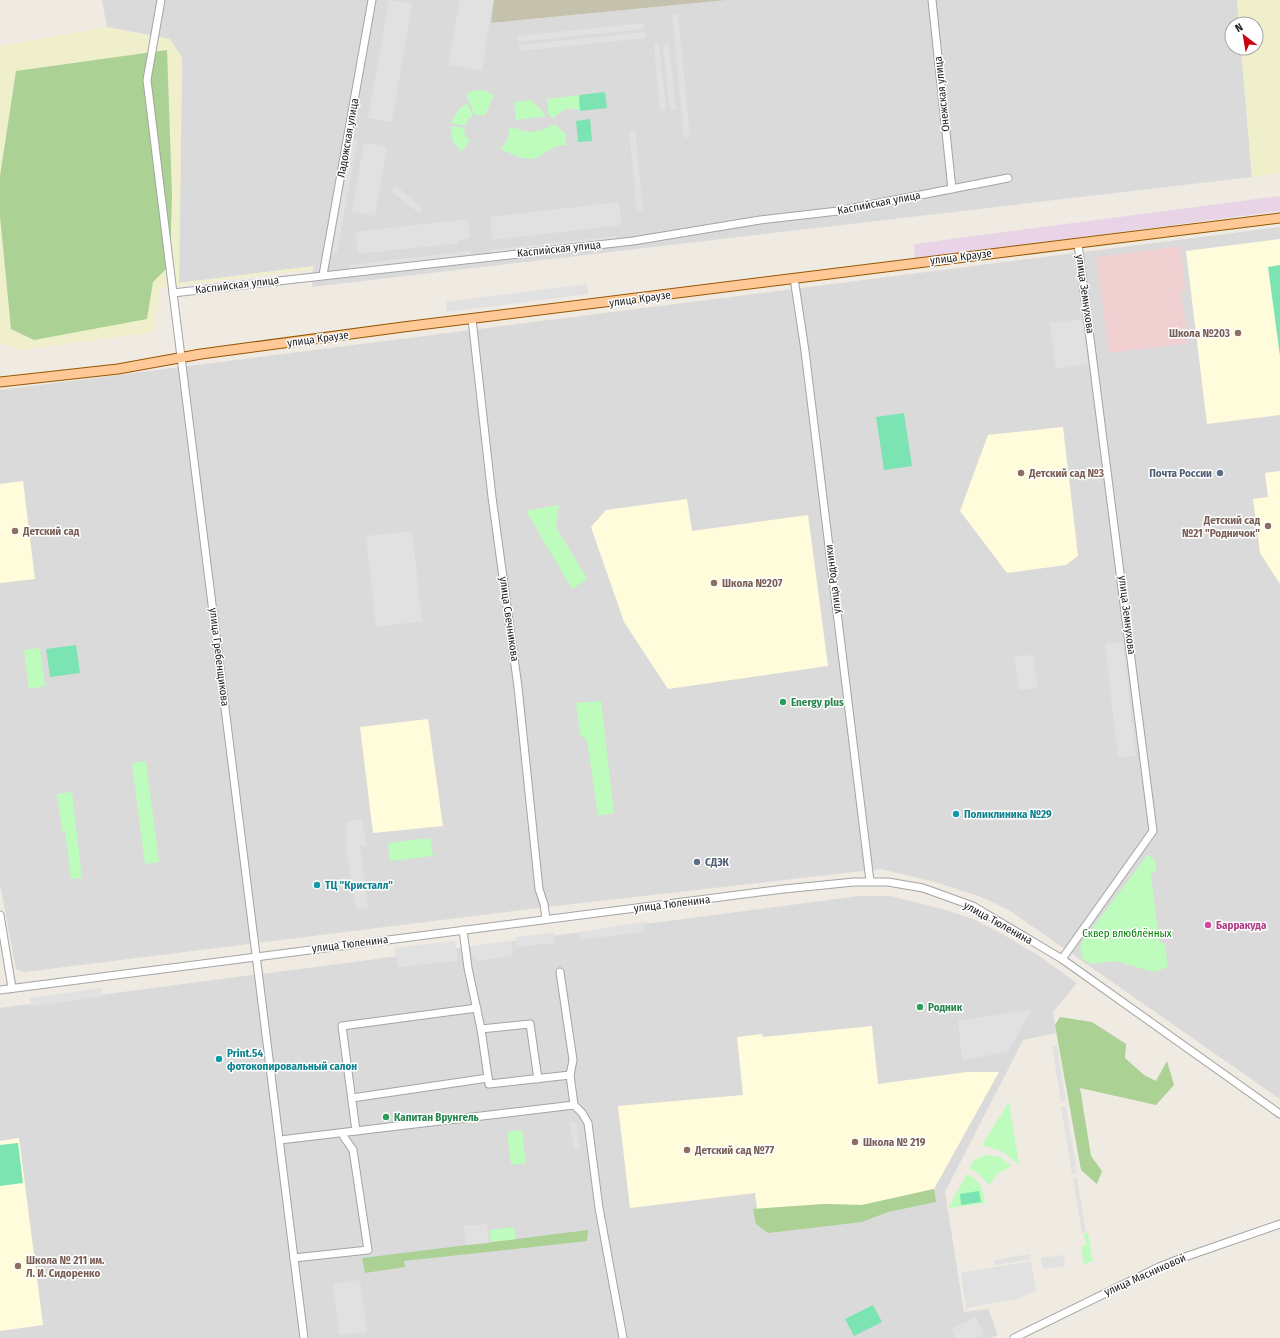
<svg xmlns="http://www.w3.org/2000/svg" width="1280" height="1338" viewBox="0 0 1280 1338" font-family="'Fira Sans Condensed',sans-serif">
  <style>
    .residential { fill: #dbdada }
    .commercial { fill: #f1d0d2 }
    .industrial { fill: #e8d4e6 }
    .education { fill: #fffcdb }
    .construction { fill: #c4c2ad }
    .farmland { fill: #efefcc }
    .forest { fill: #abd195 }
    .park { fill: #bdfcbc }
    .pitch { fill: #7ce3b2 }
    .parking { fill: #e1e1e1 }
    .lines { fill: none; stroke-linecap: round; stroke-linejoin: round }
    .minor-casing { stroke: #a4a4a4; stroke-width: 9 }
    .major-casing { stroke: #965700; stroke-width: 11 }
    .minor { stroke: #fff; stroke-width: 7 }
    .major { stroke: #ffc997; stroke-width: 9 }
    .education-dot { fill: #8d6e63; stroke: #fff; stroke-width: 1.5 }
    .service-dot { fill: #5c6f8a; stroke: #fff; stroke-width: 1.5 }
    .leisure-dot { fill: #2e9e5b; stroke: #fff; stroke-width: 1.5 }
    .culture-dot { fill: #0f9aa8; stroke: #fff; stroke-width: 1.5 }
    .hotel-dot { fill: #d1479c; stroke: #fff; stroke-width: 1.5 }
    .labels { text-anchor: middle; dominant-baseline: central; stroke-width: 3; stroke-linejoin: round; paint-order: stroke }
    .street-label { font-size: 11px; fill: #1d1d1d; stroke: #fff }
    .education-label { font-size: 11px; font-weight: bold; fill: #785e54; stroke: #fff; text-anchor: start }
    .service-label { font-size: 11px; font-weight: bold; fill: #4e5e75; stroke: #fff; text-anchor: end }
    .leisure-label { font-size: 11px; font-weight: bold; fill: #27864d; stroke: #fff; text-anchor: start }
    .culture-label { font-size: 11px; font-weight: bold; fill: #0d838f; stroke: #fff; text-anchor: start }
    .hotel-label { font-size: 11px; font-weight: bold; fill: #b23c85; stroke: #fff; text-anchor: start }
    .park-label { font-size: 11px; fill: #068105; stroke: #fff }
  </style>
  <rect width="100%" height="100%" fill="#efeae2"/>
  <!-- residential -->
  <g class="residential">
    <path d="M102 0H494L491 23 727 0H1237L1239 24H1232V48H1241L1252 177 312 287 313 266 179 283 182 58 170 39 107 27Z"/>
    <path d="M1280 227V1099L1009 910 981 897 935 882 881 869 538 908 24 972 16 969 0 884V390Z"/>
    <path d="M859 896H890L946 910 973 919 1004 935 1036 954 1077 983 1053 1012 1056 1033 1023 1040 945 1192 964 1312 988 1309 998 1335 990 1338H0V1008Z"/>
  </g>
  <!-- commercial -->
  <path class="commercial" d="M1180 246 1186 291 1181 292 1188 343 1109 353 1096 257Z"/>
  <!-- industrial -->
  <path class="industrial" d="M1280 196V211L915 259 914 244Z"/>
  <!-- education -->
  <g class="education">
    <path d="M1280 239V415L1207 424 1186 251Z"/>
    <path d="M1063 427 1078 556 1066 565 1007 573 960 511 988 435Z"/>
    <path d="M1280 471V584L1260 553 1253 499 1268 497 1265 473Z"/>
    <path d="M23 481 35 579 0 583V484Z"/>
    <path d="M687 499 692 531 808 515 828 666 668 689 624 622 591 527 606 510Z"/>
    <path d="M428 719 443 826 373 833 360 727Z"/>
    <path d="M872 1026 878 1084 967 1072H999L934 1189 862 1205 824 1204 757 1209 755 1193 630 1208 618 1106 743 1095 737 1037 762 1034 763 1037Z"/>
    <path d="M19 1138 43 1325 0 1331V1141Z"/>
  </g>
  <!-- construction -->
  <path class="construction" d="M494 0H727L491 23Z"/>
  <!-- farmland -->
  <g class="farmland">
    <path d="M1237 0H1280V173L1252 177 1241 48H1256V24H1239Z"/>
    <path d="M107 27 170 39 182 58 179 283 314 266 313 269 160 288 154 332 22 350 0 343V216L11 329 147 319 153 282 170 264 172 195 167 50 16 71 0 176V46Z"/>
  </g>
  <!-- forest -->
  <g class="forest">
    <path d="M167 50 172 195 170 265 153 282 147 319 34 340 11 329 0 216V176L16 71Z"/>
    <path d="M1060 1017 1092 1022 1126 1044 1125 1058 1144 1075 1156 1081 1167 1061 1174 1085 1156 1105 1080 1088 1091 1156 1102 1171 1097 1184 1081 1170 1055 1025Z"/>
    <path d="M934 1189 936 1202 888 1212 862 1222 768 1233 756 1224 753 1209 824 1204 862 1205Z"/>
    <path d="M588 1230 587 1241 404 1261 405 1267 365 1273 362 1258Z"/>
  </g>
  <!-- park -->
  <g class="park">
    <path d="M475 90 485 91 494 95 485 115H475L466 94Z"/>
    <path d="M579 95 580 111C572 105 559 111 553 119L548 114 547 99Z"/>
    <path d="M531 100 547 116 516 120 514 102Z"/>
    <path d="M467 103 473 116 469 118 465 126 451 123 458 110Z"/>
    <path d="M555 124 566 135V145C543 145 542 169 512 154 508 152 504 152 501 149L508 139 509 128C514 128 516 128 521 130 532 134 545 130 555 124Z"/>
    <path d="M451 126 464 128 465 135 470 141 461 152 452 140Z"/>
    <path d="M559 505 556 527 587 579 572 589 526 511Z"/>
    <path d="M40 648 45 686 29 689 24 650Z"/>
    <path d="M601 701 614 813 598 816 587 740 580 735 576 703Z"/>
    <path d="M146 761 159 862 145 864 132 763Z"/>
    <path d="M72 792 82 878 71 879 65 831H62L57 794Z"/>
    <path d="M430 838 433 856 390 861 388 843Z"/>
    <path d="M1147 855C1155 858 1157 862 1156 871L1151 874 1159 941 1165 944 1168 967 1154 972 1115 961 1091 964 1082 959 1080 948 1082 942Z"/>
    <path d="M1009 1102 1019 1164 1001 1151 982 1145Z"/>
    <path d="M522 1130 526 1163 511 1165 507 1132Z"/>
    <path d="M986 1155 1000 1157 1011 1166 997 1174 989 1185 979 1174 969 1168 974 1160Z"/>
    <path d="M967 1174C980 1180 983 1189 985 1203L948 1208Z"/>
    <path d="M514 1227 516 1239 491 1242 489 1230Z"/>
    <path d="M1088 1233 1093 1261 1084 1264 1081 1246 1086 1245 1084 1234Z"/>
  </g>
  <!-- pitch -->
  <g class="pitch">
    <path d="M605 92 607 108 580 111 579 95Z"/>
    <path d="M590 119 592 141 578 142 576 121Z"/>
    <path d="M1280 265V356L1268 267Z"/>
    <path d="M904 413 912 466 884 470 876 417Z"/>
    <path d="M76 645 80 673 50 677 46 649Z"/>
    <path d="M18 1143 23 1183 0 1186V1145Z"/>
    <path d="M979 1191 981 1202 961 1205 960 1194Z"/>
    <path d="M873 1305 882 1322 854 1336 845 1319Z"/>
  </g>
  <!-- parking -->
  <g class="parking">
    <path d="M389 0 412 3 392 122 368 118Z"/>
    <path d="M460 0H493L482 71 448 65Z"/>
    <path d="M678 14 690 137 684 138 672 15Z"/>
    <path d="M644 23V29L518 42 517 36Z"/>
    <path d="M645 32 646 38 520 51 519 45Z"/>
    <path d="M669 44 676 110H670L663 45Z"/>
    <path d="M654 45H659L666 110 660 111Z"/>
    <path d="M635 130 643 210 637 211 629 131Z"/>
    <path d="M352 140 357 141 337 253H332Z"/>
    <path d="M364 143 387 147 375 216 352 212Z"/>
    <path d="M395 185 423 208 419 213 391 191Z"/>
    <path d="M619 202 621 225 492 240 490 217Z"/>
    <path d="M468 219 470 238 458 240V243L358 254 355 232Z"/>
    <path d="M617 236 618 242 491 255 490 250Z"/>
    <path d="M470 251 471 257 350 271 349 265Z"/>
    <path d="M587 284 588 294 447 312 446 302Z"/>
    <path d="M1082 319 1088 364 1056 369 1050 323Z"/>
    <path d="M412 531 422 621 376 627 366 536Z"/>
    <path d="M1123 642 1136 756 1118 758 1105 644Z"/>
    <path d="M1033 655 1038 688 1019 690 1014 656Z"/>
    <path d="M362 819 366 845 360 846 368 908 356 910 346 851V822Z"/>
    <path d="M648 921 642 932 579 940 580 932Z"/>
    <path d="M555 933V943L516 947 515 937Z"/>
    <path d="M455 941 458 961 397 967 395 948Z"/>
    <path d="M512 941 513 956 476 961 475 957H472L471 946Z"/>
    <path d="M102 988 101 997 33 1006 29 998Z"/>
    <path d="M1029 1010 1030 1016 1027 1017 1008 1052 962 1060 958 1021Z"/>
    <path d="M1052 1046H1057L1066 1101 1061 1102Z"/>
    <path d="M1066 1106 1077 1173 1072 1174 1061 1107Z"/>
    <path d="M576 1122 580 1149 574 1150 570 1123Z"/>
    <path d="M1077 1178 1086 1232 1082 1233 1073 1179Z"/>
    <path d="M487 1224 489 1243 466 1245 464 1226Z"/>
    <path d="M1030 1254 1031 1259 995 1265 994 1260Z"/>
    <path d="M1064 1255 1065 1266 1043 1269 1041 1258Z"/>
    <path d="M1031 1261 1036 1291 1017 1299 966 1308 961 1273Z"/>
    <path d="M360 1280 367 1332 339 1335 333 1284Z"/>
    <path d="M976 1317 984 1334 976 1338H955L951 1329Z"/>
  </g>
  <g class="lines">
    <defs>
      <g id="minor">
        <path d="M161 0 147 80 173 293"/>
        <path d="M932 0 952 189"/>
        <path d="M323 275 372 0"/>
        <path d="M794 278 805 351 870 881"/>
        <path d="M472 319 492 497 518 687 539 889 544 904 546 919"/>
        <path d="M0 915 12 988"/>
        <path d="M463 930 468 968 481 1029 489 1084 570 1075 574 1105 582 1113 588 1123 599 1208 623 1338"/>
        <path d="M1062 959 1153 831 1078 244"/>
        <path d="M560 972 573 1060 570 1075"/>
        <path d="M0 990 784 889 854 882H888L923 888 973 906 1062 959 1280 1114"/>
        <path d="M481 1029 530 1024 538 1079"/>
        <path d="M352 1098 488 1078"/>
        <path d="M356 1131 342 1026 477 1008"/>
        <path d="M280 1140 574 1105"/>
        <path d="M294 1258 368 1250 353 1150 344 1137"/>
        <path d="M304 1338 173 293 633 241 760 220 838 211 1008 178"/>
        <path d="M1014 1338 1159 1267 1182 1258 1280 1224"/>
      </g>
      <path id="major" d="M0 382 118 369 201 354 403 327 1280 218"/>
    </defs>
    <!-- minor casing -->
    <use href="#minor" class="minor-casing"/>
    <!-- major casing -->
    <use href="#major" class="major-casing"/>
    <!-- minor -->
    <use href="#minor" class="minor"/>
    <!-- major -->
    <use href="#major" class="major"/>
  </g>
  <!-- markers -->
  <g class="education-dot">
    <circle cx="1238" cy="333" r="4"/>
    <circle cx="1021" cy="473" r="4"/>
    <circle cx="1268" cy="526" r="4"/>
    <circle cx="15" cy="531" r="4"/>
    <circle cx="714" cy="583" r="4"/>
    <circle cx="855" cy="1142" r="4"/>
    <circle cx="687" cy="1150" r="4"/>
    <circle cx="18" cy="1266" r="4"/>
  </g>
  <g class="service-dot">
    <circle cx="1220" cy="473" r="4"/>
    <circle cx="697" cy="862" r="4"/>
  </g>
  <g class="leisure-dot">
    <circle cx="783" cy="702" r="4"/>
    <circle cx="920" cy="1007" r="4"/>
    <circle cx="386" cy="1117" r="4"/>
  </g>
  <g class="culture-dot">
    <circle cx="956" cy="814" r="4"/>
    <circle cx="317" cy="885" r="4"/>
    <circle cx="219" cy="1059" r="4"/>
  </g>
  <circle class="hotel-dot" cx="1208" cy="925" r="4"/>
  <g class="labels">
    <!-- street labels -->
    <g class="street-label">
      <text transform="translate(942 94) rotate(-96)">Онежская улица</text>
      <text transform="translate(348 138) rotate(-80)">Ладожская улица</text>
      <text transform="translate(879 203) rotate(-11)">Каспийская улица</text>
      <text transform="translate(559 249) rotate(-6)">Каспийская улица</text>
      <text transform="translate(961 257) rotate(-7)">улица Краузе</text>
      <text transform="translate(237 285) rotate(-7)">Каспийская улица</text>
      <text transform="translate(1085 294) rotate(82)">улица Земнухова</text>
      <text transform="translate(640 299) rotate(-8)">улица Краузе</text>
      <text transform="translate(318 339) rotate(-8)">улица Краузе</text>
      <text transform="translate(833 579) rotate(-97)">улица Родники</text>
      <text transform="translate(1127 615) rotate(83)">улица Земнухова</text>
      <text transform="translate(509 619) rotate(82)">улица Свечникова</text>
      <text transform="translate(219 657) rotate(83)">улица Гребенщикова</text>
      <text transform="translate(672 904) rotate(-7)">улица Тюленина</text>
      <text transform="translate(998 923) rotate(29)">улица Тюленина</text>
      <text transform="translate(350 944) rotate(-7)">улица Тюленина</text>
      <text transform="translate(1145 1275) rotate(-24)">улица Мясниковой</text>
    </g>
    <!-- education labels -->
    <g class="education-label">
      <text x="1230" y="333" text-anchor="end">Школа №203</text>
      <text x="1029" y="473">Детский сад №3</text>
      <text x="1260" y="520" text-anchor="end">Детский сад<tspan x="1260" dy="13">№21 "Родничок"</tspan></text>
      <text x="23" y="531">Детский сад</text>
      <text x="722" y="583">Школа №207</text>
      <text x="863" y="1142">Школа № 219</text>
      <text x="695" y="1150">Детский сад №77</text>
      <text x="26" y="1260">Школа № 211 им.<tspan x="26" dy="13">Л. И. Сидоренко</tspan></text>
    </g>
    <!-- service labels -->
    <g class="service-label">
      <text x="1212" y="473">Почта России</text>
      <text x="705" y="862" text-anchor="start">СДЭК</text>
    </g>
    <!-- leisure labels -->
    <g class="leisure-label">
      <text x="791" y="702">Energy plus</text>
      <text x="928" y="1007">Родник</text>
      <text x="394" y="1117">Капитан Врунгель</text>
    </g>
    <!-- culture labels -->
    <g class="culture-label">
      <text x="964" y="814">Поликлиника №29</text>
      <text x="325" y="885">ТЦ "Кристалл"</text>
      <text x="227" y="1053">Print.54<tspan x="227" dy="13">фотокопировальный салон</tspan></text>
    </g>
    <!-- hotel labels -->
    <g class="hotel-label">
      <text x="1216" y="925">Барракуда</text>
    </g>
    <!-- park labels -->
    <g class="park-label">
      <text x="1127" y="933">Сквер влюблённых</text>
    </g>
  </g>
  <!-- north arrow -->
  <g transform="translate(1244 36) rotate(329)"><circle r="19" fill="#ffffff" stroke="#a5a5a5"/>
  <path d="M0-3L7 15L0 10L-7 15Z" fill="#ca0012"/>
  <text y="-6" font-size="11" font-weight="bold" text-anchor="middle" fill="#1d1d1d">N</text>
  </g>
</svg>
